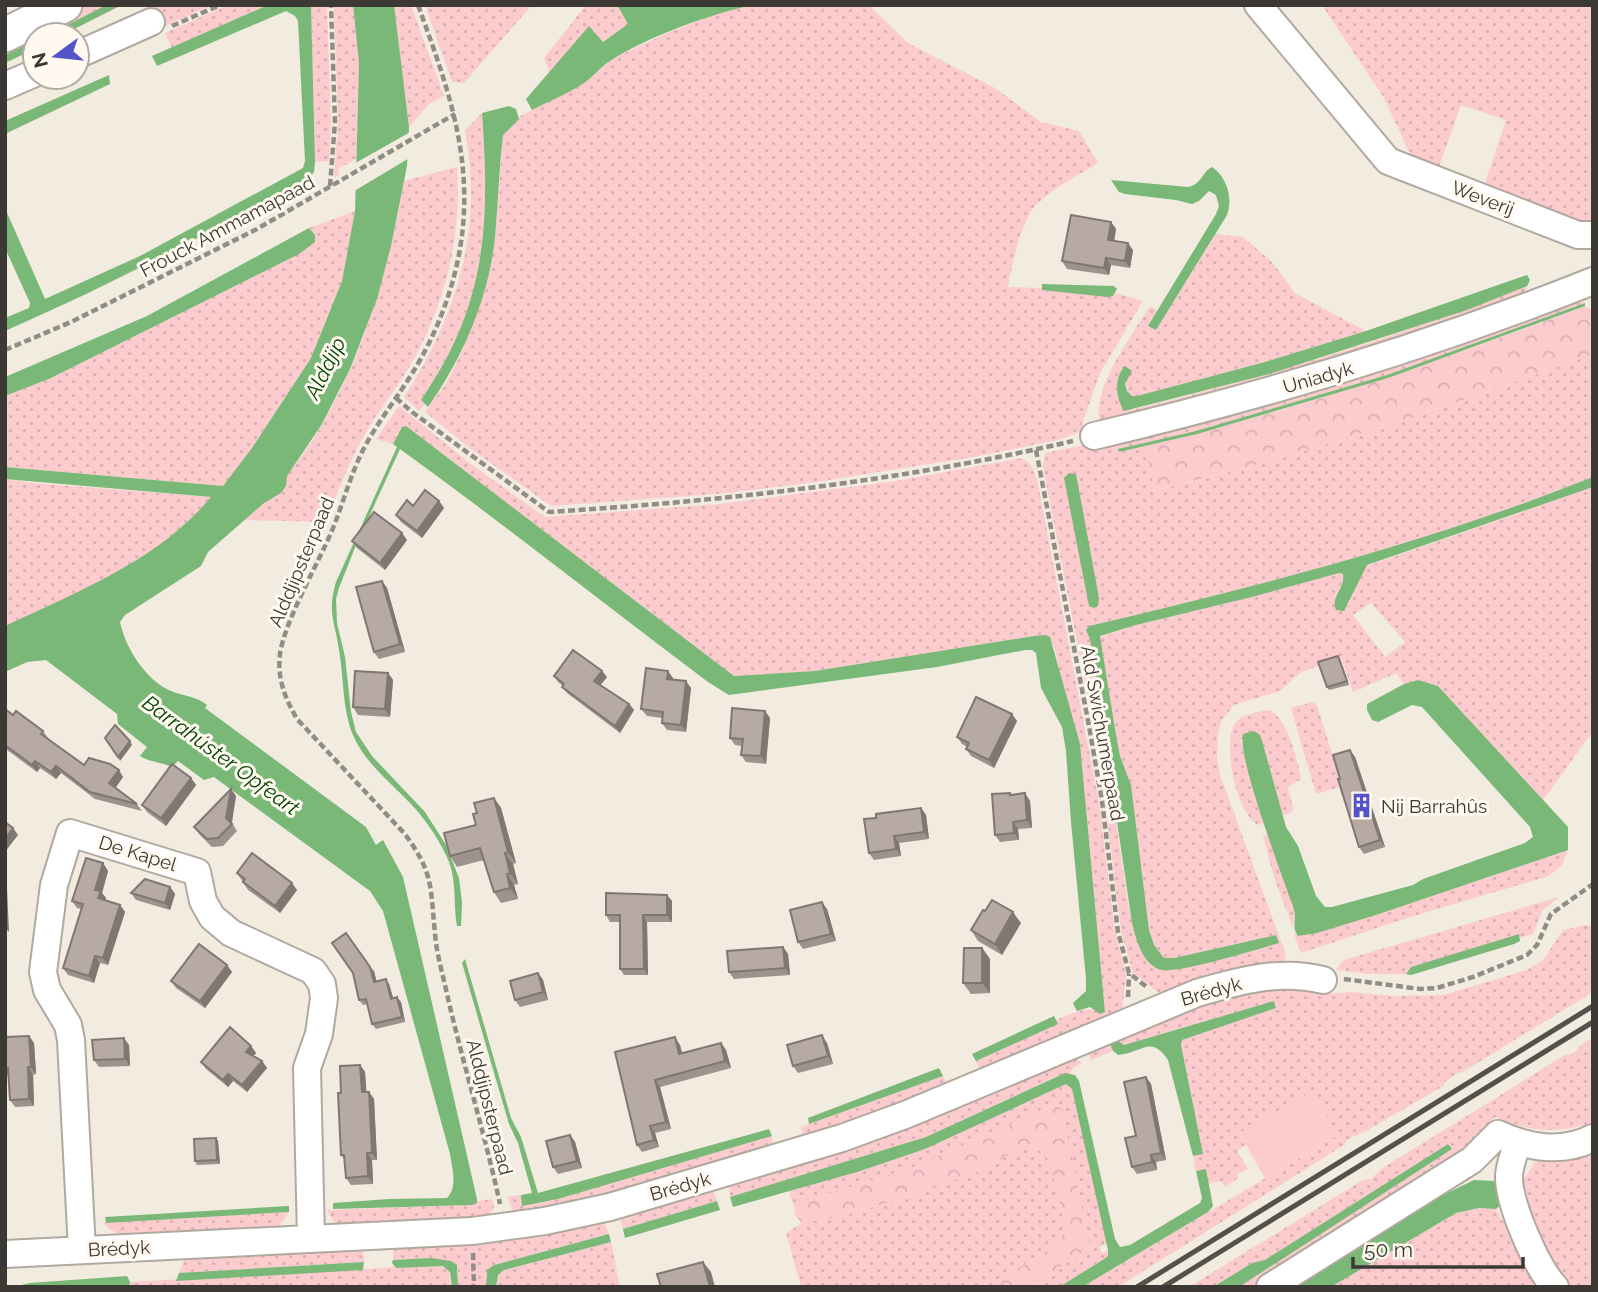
<svg xmlns="http://www.w3.org/2000/svg" width="1598" height="1292" viewBox="0 0 1598 1292" font-family="Raleway,sans-serif">
  <style>
    .grass { fill: url(#grass-dots); fill-rule: evenodd }
    .forest { fill: url(#forest-crowns) }
    .pitch { fill: #fbcbce }
    .water { fill: #79b876 }
    .pier { fill: #f2ebe0 }
    .lines { fill: none; stroke-linecap: round; stroke-linejoin: round }
    .stream { stroke: #79b876; stroke-width: 7 }
    .minor-casing { stroke: #b0a99e; stroke-width: 30 }
    .major-casing { stroke: #b0a99e; stroke-width: 37 }
    .path { stroke: #918c84; stroke-width: 4.5; stroke-dasharray: 7 3.5; stroke-linecap: butt }
    .minor { stroke: #fff; stroke-width: 26 }
    .major { stroke: #fff; stroke-width: 33 }
    .rail { stroke: #54514c; stroke-width: 5 }
    .wall { fill: #9d928d }
    .shaded-wall { fill: #807773 }
    .building { fill: #b7aaa4; stroke: #807773; stroke-width: 2 }
    .labels { text-anchor: middle; dominant-baseline: central; stroke-width: 6; stroke-linejoin: round; paint-order: stroke }
    .street-label { font-size: 19px; fill: #3c3935; stroke: #fff9ef }
    .poi-label { font-size: 19px; fill: #3c3935; stroke: #fff9ef; text-anchor: start }
    .water-label { font-size: 21px; font-style: italic; fill: #004602; stroke: #fff9ef }
  </style>
  <defs>
    <pattern id="grass-dots" width="8" height="8" patternUnits="userSpaceOnUse" patternTransform="scale(1.75)"><rect width="8" height="8" fill="#fbcbce"/><path d="M2 2h.1M6 6h.1" fill="none" stroke="#d8afb2" stroke-width="1.8" stroke-linecap="round"/></pattern>
    <pattern id="forest-crowns" width="20" height="18" patternUnits="userSpaceOnUse" patternTransform="scale(1.75)"><rect width="20" height="18" fill="#fbcbce"/><path d="M2 6a3 3 0 1 1 6 0M12 15a3 3 0 1 1 6 0" fill="none" stroke="#d8afb2"/></pattern>
  </defs>
  <rect width="100%" height="100%" fill="#f2ebe0"/>
  <!-- grass -->
  <g class="grass">
    <path d="M89 5H123L61 35H35V47L5 62V47Z"/>
    <path d="M154 5H212L163 27Z"/>
    <path d="M228 5H268L172 48 165 33Z"/>
    <path d="M311 5H327L331 121 329 161 315 162Z"/>
    <path d="M334 5H353L359 63 356 159 338 169 339 175 334 178 338 123Z"/>
    <path d="M394 5H411L444 96 429 104 409 127Z"/>
    <path d="M425 5H532L464 83 452 82Z"/>
    <path d="M586 5H617L628 24 602 42 589 26 550 73 544 58Z"/>
    <path d="M752 5H869L908 43 995 88 1041 122 1079 131 1098 163C1078 176 1054 187 1037 204 1021 220 1012 264 1008 287L1041 288 1042 290 1113 296 1116 293 1143 301 1100 373 1082 424 1083 431 1058 440 979 456 810 483 717 494 551 506 467 446 425 412 448 380 464 347 488 275 495 239 503 135 519 117 585 82 612 59 665 34 717 13Z"/>
    <path d="M1326 5H1593V225L1548 211 1484 186 1506 120 1461 105 1439 167 1411 156 1384 98 1324 8Z"/>
    <path d="M482 113C490 224 487 304 421 400L425 404 419 411 404 397C457 316 484 228 465 131Z"/>
    <path d="M457 167C462 235 446 303 412 362 399 386 381 406 368 429 350 458 339 490 326 522L245 520C340 435 383 303 404 181Z"/>
    <path d="M355 211 342 281 311 358 252 448 224 486 5 467V396L51 378 298 254 315 242V235L309 228Z"/>
    <path d="M1216 234 1243 237 1272 262 1296 294 1366 331 1265 362 1137 396H1132L1127 391 1126 380 1121 371 1117 394 1121 406 1131 410C1265 377 1398 337 1527 286L1522 301 1434 334 1101 427C1100 420 1098 412 1099 405 1104 373 1133 333 1150 306L1157 311 1148 326 1156 330Z"/>
    <path d="M1566 299 1585 303 1387 375 1196 431 1118 450 1119 452 1146 446 1150 474 1157 490C1305 456 1450 406 1593 354V477C1430 542 1260 586 1090 626L1087 629 1090 639 1126 891C1131 919 1135 947 1156 968L1279 942 1276 935 1174 958H1164L1154 945 1149 930 1131 785 1120 756 1116 735 1100 637 1136 625 1256 596 1339 573 1343 574 1344 581 1335 596 1348 606 1359 577 1367 566 1593 487V732C1575 754 1560 778 1543 800L1438 686 1418 680 1404 684 1396 673 1353 692 1341 657 1300 673 1280 691 1234 705 1221 721 1218 736 1217 757 1220 775 1286 955 1282 965 1163 996 1133 973 1121 931 1105 800 1093 725 1043 467 1045 453 1139 434ZM1371 603 1405 642 1385 657 1353 615Z"/>
    <path d="M399 406 472 465 545 517 719 504 896 481 1022 458 1031 465 1037 479 1099 802 1115 932 1126 973 1122 1012 982 1074 976 1061 1058 1024 1056 1020C1078 1011 1082 1007 1105 1011L1080 744 1063 688 1054 645 1034 636 815 671 734 676 406 426 397 435 393 444 376 439Z"/>
    <path d="M5 479 33 483 211 497C159 560 78 592 5 626Z"/>
    <path d="M1312 702 1317 705 1342 786 1316 794 1291 708Z"/>
    <path d="M1267 710C1286 712 1298 762 1301 779L1288 787 1293 808 1292 812 1282 816 1263 744 1241 739 1245 759 1265 822 1259 825C1238 818 1219 740 1237 721 1244 714 1257 712 1267 710Z"/>
    <path d="M1268 834 1295 911 1293 928 1274 877 1263 836Z"/>
    <path d="M1568 850 1562 865 1549 876 1410 917 1301 953 1294 934 1298 936 1376 915Z"/>
    <path d="M1559 897 1542 911 1533 934 1520 938 1519 935 1407 971 1406 974H1370L1336 970 1344 960Z"/>
    <path d="M1585 925 1593 926V992L1461 1073 1459 1072 1443 1083 1445 1085 1364 1132 1348 1139 1344 1145 1118 1287H1082L1338 1135 1239 1133 1246 1145 1237 1151 1248 1169 1237 1174 1238 1178 1225 1187 1221 1181 1209 1184 1206 1169 1196 1171 1193 1156 1203 1154 1181 1045 1182 1040 1276 1008 1274 1001 1123 1045 1110 1044 1113 1051 1091 1060 1089 1055 1091 1047 1205 1001 1256 989 1290 988 1322 994 1351 992 1394 996 1443 995 1527 970 1543 960 1563 930Z"/>
    <path d="M1593 1037V1123C1554 1134 1532 1132 1495 1117L1475 1136 1469 1151 1259 1287H1239L1452 1149 1448 1144 1265 1260 1252 1263 1213 1287H1189L1363 1180 1371 1179 1381 1169 1565 1055 1573 1054 1581 1045Z"/>
    <path d="M1072 1055 1082 1063 1074 1067 1070 1073 1055 1077 926 1137 730 1197 729 1183Z"/>
    <path d="M943 1076 949 1088 804 1140 801 1127Z"/>
    <path d="M1066 1084 1072 1089 1107 1243 1100 1247 1102 1253 1108 1250V1256L1059 1287H1030L1090 1247 1053 1105 912 1168 801 1202 794 1207 789 1191 925 1149Z"/>
    <path d="M772 1136V1150L593 1201 516 1216 507 1197 521 1195 522 1206 558 1199Z"/>
    <path d="M1028 1144 1039 1150 1050 1161 1066 1229 1057 1244 988 1287H801L786 1233 802 1223 838 1217 910 1196 980 1171Z"/>
    <path d="M1593 1149V1287H1563L1557 1280 1518 1189 1537 1159Z"/>
    <path d="M712 1187 717 1201 623 1229 621 1222 623 1214Z"/>
    <path d="M492 1199 494 1207 488 1219 338 1227 326 1210 472 1205 477 1201Z"/>
    <path d="M1479 1208 1496 1209 1502 1221 1512 1217 1547 1287H1331L1456 1213Z"/>
    <path d="M289 1212 276 1230 122 1237 102 1223Z"/>
    <path d="M603 1220 609 1234 494 1265 486 1274V1287H458V1269L431 1258 393 1260V1246L473 1244Z"/>
    <path d="M611 1242 620 1287H496L498 1275 504 1270Z"/>
    <path d="M363 1248 364 1262 179 1273 186 1255Z"/>
    <path d="M436 1265 448 1268 452 1287H129L130 1282Z"/>
  </g>
  <!-- forest -->
  <g class="forest">
    <path d="M1585 306 1593 311V354C1449 406 1305 456 1156 490L1150 474 1146 446C1296 410 1441 361 1585 306Z"/>
    <path d="M1057 1105 1062 1109 1090 1247 1030 1287H988L1057 1244 1066 1229 1050 1161 1039 1150 1028 1144 980 1171 910 1196 838 1217 802 1223 795 1215 794 1207 801 1202 912 1168 1048 1107Z"/>
  </g>
  <!-- pitch -->
  <path class="pitch" d="M1313 1091 1338 1135 1265 1178 1239 1133Z"/>
  <!-- water -->
  <g class="water">
    <path d="M268 5H311L315 162 314 172 310 177C210 233 110 285 5 331V318L29 308 30 303 5 248V208L45 299 140 256 303 168 305 161 298 21 295 16 286 11 157 66 152 56Z"/>
    <path d="M353 5H394L409 127 407 166 391 246 377 299 350 369 322 424 287 476 286 486 281 493 264 503 208 552 201 566 125 615 120 622C125 647 146 681 171 691 183 696 196 696 207 705L205 708 366 827 376 845 383 840 403 877 477 1199V1203L472 1205 333 1209V1203L389 1199 447 1198C458 1187 452 1168 450 1154L383 911 370 891 214 777 204 780 178 761 172 767C161 762 149 762 140 756L147 747 118 724 117 714 46 660 27 662 5 672V626C77 592 159 560 211 497L5 479V467L223 486 252 448 311 358 342 281 355 211 359 63Z"/>
    <path d="M617 5H753C710 14 650 36 613 59 602 65 594 76 584 83 568 94 549 101 532 110L526 99 589 26 603 42 628 24Z"/>
    <path d="M109 75 110 84 5 134V121Z"/>
    <path d="M509 106 516 109 519 119 503 135C499 169 498 203 495 237 489 297 463 358 428 407L421 400C487 304 490 225 482 113Z"/>
    <path d="M1212 167C1227 177 1233 198 1227 215L1156 330 1148 326 1216 214 1219 206 1216 195 1209 191 1199 201 1192 204 1176 200 1125 194 1119 192 1111 180 1188 187C1201 185 1202 172 1212 167Z"/>
    <path d="M309 228 315 235V242L299 254 51 378 5 396V377L147 316Z"/>
    <path d="M1527 275 1530 280 1527 286 1467 310 1269 374 1124 411C1115 397 1114 378 1125 366L1132 371 1125 384 1127 391 1132 396H1137L1265 362 1366 331Z"/>
    <path d="M1042 284 1114 286 1117 289 1113 296 1107 297 1042 290Z"/>
    <path d="M1585 303V306L1388 378 1197 434 1119 452 1118 449 1196 431 1387 375Z"/>
    <path d="M406 426 734 676 815 671 1034 636 1046 635 1050 637 1080 744 1105 1012 1100 1014 1090 1007 1077 1011 1073 1003 1086 991V979L1071 822 1066 751 1062 727 1041 688 1036 653 1032 650H1025L937 667 729 695 708 682C605 605 504 524 400 449L356 545 339 588 336 599 337 623 345 657 351 712 356 732 372 756 425 812 446 845 459 878 462 903 461 926H457C453 905 457 883 449 862 441 842 426 820 411 804 391 783 364 762 353 735 342 708 344 678 339 650 335 621 327 613 336 582L397 447 393 444 402 427Z"/>
    <path d="M1069 473 1076 474 1099 598 1098 606 1094 608 1089 606 1064 478Z"/>
    <path d="M1593 477V487L1367 565 1344 611 1336 610C1330 596 1346 588 1343 574L1339 573 1256 596 1136 625 1100 636 1116 735 1120 756 1131 785 1149 930 1154 945 1164 958H1174L1276 935 1279 943C1258 949 1174 976 1158 969 1141 961 1136 938 1132 923L1090 639 1086 630 1089 626C1260 586 1430 542 1593 477Z"/>
    <path d="M1418 680 1438 686 1568 827V850L1376 915 1317 933 1298 936C1291 927 1297 920 1294 910 1293 904 1289 897 1287 890 1278 864 1237 755 1243 734L1254 731 1260 735 1263 744 1286 827 1298 846 1316 896 1325 907H1332L1413 885 1423 879 1525 843 1533 837 1530 827 1422 707 1412 705 1378 722 1372 720 1367 710V704L1404 684Z"/>
    <path d="M1519 934 1520 941 1514 944 1411 975 1406 974 1411 967Z"/>
    <path d="M465 959 511 1118 521 1137 538 1193 769 1129 772 1136 558 1199 522 1206 521 1195 532 1193 518 1143 509 1124 462 963Z"/>
    <path d="M1274 1001 1276 1008 1182 1040 1181 1045 1203 1154 1193 1156 1168 1060C1151 1034 1142 1053 1118 1055L1113 1051 1110 1044 1118 1041 1124 1045Z"/>
    <path d="M1054 1016 1058 1024 976 1061 972 1054Z"/>
    <path d="M939 1068 943 1076 809 1124 808 1118Z"/>
    <path d="M1065 1073 1075 1075 1079 1081 1115 1239 1120 1247 1130 1245 1200 1203 1202 1198 1196 1171 1206 1169 1213 1206 1208 1212 1082 1287H1059L1104 1259 1108 1256V1250L1072 1089 1066 1084 925 1149 857 1172 733 1207 730 1197 926 1137Z"/>
    <path d="M1448 1144 1452 1149 1239 1287H1213L1252 1263 1265 1260Z"/>
    <path d="M1474 1180 1494 1181 1503 1188 1506 1200 1496 1209 1479 1208 1456 1213 1331 1287H1295L1433 1200Z"/>
    <path d="M717 1201 720 1210 625 1238 623 1229Z"/>
    <path d="M289 1206V1212L106 1223 105 1217Z"/>
    <path d="M609 1234 611 1242 504 1270 498 1275 496 1287H486L487 1270 494 1265Z"/>
    <path d="M431 1258 451 1261 457 1265 458 1287H452L450 1272 443 1266 396 1268 392 1263 393 1260Z"/>
    <path d="M364 1262 363 1270 176 1281 179 1273Z"/>
    <path d="M127 1276 130 1282 129 1287H13L30 1283Z"/>
  </g>
  <!-- pier -->
  <path class="pier" d="M412 131 411 157 351 193 352 165Z"/>
  <g class="lines">
    <!-- stream -->
    <g class="stream">
      <path d="M55 35 114 5"/>
      <path d="M5 59 35 45"/>
    </g>
    <defs>
      <g id="minor">
        <path d="M1258 5 1388 161 1578 235H1593"/>
        <path d="M77 55 151 22"/>
        <path d="M5 86 35 73"/>
        <path d="M1094 436C1264 396 1430 346 1593 281"/>
        <path d="M1518 1143C1514 1153 1510 1164 1509 1175 1508 1202 1536 1267 1555 1287"/>
        <path d="M82 1250 71 1040 68 1025 47 990 43 972 54 885 70 833 197 872 203 901 212 917 231 933 313 971 322 984 324 998 319 1034 307 1068 311 1239"/>
        <path d="M5 1254 472 1231 545 1221 610 1207 842 1138 905 1115 1197 993C1238 981 1280 969 1323 980"/>
        <path d="M1270 1287 1472 1160 1498 1134C1529 1148 1561 1154 1593 1138"/>
      </g>
      <path id="major" d="M5 35 65 5"/>
    </defs>
    <!-- minor casing -->
    <use href="#minor" class="minor-casing"/>
    <!-- major casing -->
    <use href="#major" class="major-casing"/>
    <!-- path -->
    <g class="path">
      <path d="M418 5C450 93 478 169 457 264 449 300 435 335 416 367 399 396 377 422 362 452 347 483 340 516 325 546 312 574 284 625 280 654 277 679 285 698 297 719L404 833C434 873 430 886 435 933 436 950 441 968 445 985 461 1058 484 1130 500 1204"/>
      <path d="M172 26 220 5"/>
      <path d="M330 186 335 122 331 5"/>
      <path d="M5 350 71 322 257 229 455 114"/>
      <path d="M396 398 412 412 549 512C725 501 901 481 1073 441"/>
      <path d="M1036 450 1089 726 1102 801 1118 932 1129 973 1148 988"/>
      <path d="M1344 979 1420 989 1437 988 1473 977 1527 955 1537 945 1551 914 1593 884"/>
      <path d="M1128 997 1129 974"/>
      <path d="M473 1253 474 1287"/>
    </g>
    <!-- minor -->
    <use href="#minor" class="minor"/>
    <!-- major -->
    <use href="#major" class="major"/>
    <!-- rail -->
    <g class="rail">
      <path d="M1137 1287 1593 1006"/>
      <path d="M1163 1287 1593 1022"/>
    </g>
  </g>
  <!-- wall -->
  <g class="wall">
    <path d="M1111 222 1116 229 1114 241 1133 250 1130 268 1111 265 1109 275 1067 269 1062 261Z"/>
    <path d="M439 501 444 508 422 538 401 522 396 515 413 506Z"/>
    <path d="M407 540 385 570 357 548 352 541Z"/>
    <path d="M382 581 387 588 405 652 379 659 374 652Z"/>
    <path d="M1340 659 1349 685 1329 690 1327 687Z"/>
    <path d="M388 673 393 680 390 717 358 715 353 707Z"/>
    <path d="M554 676 607 677 600 685 629 704 634 710 620 733 567 693 562 687 563 686 558 682Z"/>
    <path d="M673 678V679L691 688 686 732 667 730 662 723V718L647 716 641 709Z"/>
    <path d="M5 709 13 715 43 731 48 738 47 739 84 765 123 777 115 788 137 804 142 811 95 799 61 773 56 779 40 768 37 772 7 750 5 752Z"/>
    <path d="M765 711 770 718 766 764 746 762 741 755 742 746 735 745 730 738Z"/>
    <path d="M1017 721 994 768 971 756 966 749 967 747 962 744 957 737Z"/>
    <path d="M1350 750 1355 757 1385 847 1364 854 1359 847 1340 779Z"/>
    <path d="M191 778 196 785 166 826 147 812 142 805Z"/>
    <path d="M1012 795 1030 801 1032 828 1018 829 1019 840 1000 842 995 835Z"/>
    <path d="M236 796 232 823 237 831 223 846 212 847 199 834 194 827Z"/>
    <path d="M494 798 501 808 516 863 513 864 518 884 514 885 518 899 501 903 494 892 484 860 457 867 450 856 476 825 477 813Z"/>
    <path d="M921 808 926 815 929 839 899 843 901 856 874 860 869 853 876 818Z"/>
    <path d="M103 863 108 871 102 893 106 898 105 900 120 905 125 912 108 965 100 963 94 983 68 975 63 968 81 909 77 908 72 901Z"/>
    <path d="M237 873 297 890 280 913 248 890Z"/>
    <path d="M170 887 175 894 170 910 136 900 131 893Z"/>
    <path d="M667 895 672 901V922H647L648 975H624L620 969V922H610L606 915Z"/>
    <path d="M827 909 836 941 803 949 798 942Z"/>
    <path d="M1021 923 1002 955 978 941 971 930Z"/>
    <path d="M783 947 788 954 790 975 734 979 729 972Z"/>
    <path d="M982 948 990 959V993L971 994 963 983Z"/>
    <path d="M227 965 232 972 205 1008 176 988 171 981Z"/>
    <path d="M374 971 376 981 389 984 393 998 401 1002 405 1022 376 1029 372 1024 367 1004 363 1005 359 1000Z"/>
    <path d="M538 973 543 980 548 1000 520 1007 515 1000Z"/>
    <path d="M29 1036 34 1043 36 1074 33 1075 34 1106 15 1107 10 1100 9 1076H5V1037Z"/>
    <path d="M721 1043 726 1050 731 1068 660 1087 671 1129 655 1133 659 1147 642 1152 637 1145 615 1052 680 1045 682 1053Z"/>
    <path d="M827 1043 833 1064 798 1073 793 1066Z"/>
    <path d="M129 1045 130 1066 99 1067 94 1060Z"/>
    <path d="M251 1046 256 1053 253 1056 262 1061 267 1068 247 1092 233 1081 228 1087 206 1069 201 1062Z"/>
    <path d="M360 1065 365 1072 366 1092H369L374 1099 377 1160H372L373 1184 351 1185 346 1178 345 1160 341 1155V1093Z"/>
    <path d="M1146 1077 1151 1084 1166 1160 1156 1162 1157 1170 1137 1174 1132 1167 1136 1136Z"/>
    <path d="M570 1135 575 1142 582 1168 558 1174 553 1167Z"/>
    <path d="M216 1138 218 1141 220 1164 197 1165 195 1161Z"/>
  </g>
  <!-- shaded-wall -->
  <g class="shaded-wall">
    <path d="M1111 222 1116 229 1113 248 1108 240Z"/>
    <path d="M1128 243 1133 250 1130 268 1125 261Z"/>
    <path d="M1106 258 1111 265 1109 275 1104 268Z"/>
    <path d="M439 501 444 508 422 538 417 531Z"/>
    <path d="M402 533 407 540 385 570 380 563Z"/>
    <path d="M382 581 387 588 405 652 400 644Z"/>
    <path d="M1338 656 1340 659 1349 685 1347 681Z"/>
    <path d="M602 671 607 677 599 687 594 681Z"/>
    <path d="M668 671 673 678 672 686 667 679Z"/>
    <path d="M388 673 393 680 390 717 385 709Z"/>
    <path d="M686 681 691 688 686 732 681 725Z"/>
    <path d="M629 704 634 710 620 733 615 726Z"/>
    <path d="M765 711 770 718 766 764 761 756Z"/>
    <path d="M1012 714 1017 721 994 768 989 760Z"/>
    <path d="M130 741 132 745 120 761 118 757Z"/>
    <path d="M1350 750 1355 757 1385 847 1380 840Z"/>
    <path d="M35 761 40 768 37 772 32 765Z"/>
    <path d="M56 766 61 773 56 779 51 772Z"/>
    <path d="M119 770 123 777 114 790 109 783Z"/>
    <path d="M191 778 196 785 166 826 161 818Z"/>
    <path d="M231 789 236 796 231 826 226 818Z"/>
    <path d="M1025 793 1030 801 1032 828 1027 820Z"/>
    <path d="M494 798 501 808 516 863 508 852Z"/>
    <path d="M921 808 926 815 929 839 924 832Z"/>
    <path d="M1013 822 1018 829 1019 840 1014 833Z"/>
    <path d="M13 828 18 835 5 852V839Z"/>
    <path d="M894 836 899 843 901 856 896 849Z"/>
    <path d="M505 853 513 864 518 884 510 873Z"/>
    <path d="M103 863 108 871 102 893 106 898 103 905 98 898 95 890Z"/>
    <path d="M507 874 514 885 518 899 510 888Z"/>
    <path d="M292 883 297 890 280 913 275 906Z"/>
    <path d="M5 885 7 888 9 932 5 927Z"/>
    <path d="M170 887 175 894 170 910 165 903Z"/>
    <path d="M667 895 672 901V922L667 915Z"/>
    <path d="M822 902 827 909 836 941 831 934Z"/>
    <path d="M120 905 125 912 108 965 103 958Z"/>
    <path d="M1013 912 1021 923 1002 955 995 944Z"/>
    <path d="M643 915 647 922 648 975 644 969Z"/>
    <path d="M783 947 788 954 790 975 785 968Z"/>
    <path d="M982 948 990 959V993L982 983Z"/>
    <path d="M95 956 100 963 94 983 89 976Z"/>
    <path d="M227 965 232 972 205 1008 200 1001Z"/>
    <path d="M370 967 374 971 378 987 374 982Z"/>
    <path d="M538 973 543 980 548 1000 543 992Z"/>
    <path d="M386 979 389 984 395 1004 391 999Z"/>
    <path d="M397 997 401 1002 405 1022 402 1017Z"/>
    <path d="M822 1035 827 1043 833 1064 828 1056Z"/>
    <path d="M29 1036 34 1043 36 1074 31 1067Z"/>
    <path d="M675 1037 680 1045 684 1061 679 1054Z"/>
    <path d="M124 1038 129 1045 130 1066 125 1059Z"/>
    <path d="M721 1043 726 1050 731 1068 725 1061Z"/>
    <path d="M251 1046 256 1053 251 1059 246 1052Z"/>
    <path d="M262 1061 267 1068 247 1092 242 1085Z"/>
    <path d="M360 1065 365 1072 367 1099 362 1092Z"/>
    <path d="M28 1067 33 1075 34 1106 29 1099Z"/>
    <path d="M228 1074 233 1081 228 1087 223 1080Z"/>
    <path d="M1146 1077 1151 1084 1166 1160 1161 1153Z"/>
    <path d="M655 1080 660 1087 671 1129 666 1122Z"/>
    <path d="M369 1092 374 1099 377 1160 372 1153Z"/>
    <path d="M650 1126 655 1133 659 1147 654 1140Z"/>
    <path d="M570 1135 575 1142 582 1168 577 1161Z"/>
    <path d="M216 1138 218 1141 220 1164 217 1160Z"/>
    <path d="M367 1153 372 1160 373 1184 368 1176Z"/>
    <path d="M1151 1155 1156 1162 1157 1170 1152 1162Z"/>
    <path d="M703 1262 711 1272 715 1287H710Z"/>
  </g>
  <!-- building -->
  <g class="building">
    <path d="M1071 215 1111 222 1108 240 1128 243 1125 261 1106 258 1104 268 1062 261Z"/>
    <path d="M425 490 439 501 417 531 396 515 407 500 413 506Z"/>
    <path d="M374 512 402 533 380 563 352 541Z"/>
    <path d="M382 581 400 644 374 652 356 587Z"/>
    <path d="M573 650 602 671 594 681 629 704 615 726 562 687 564 684 554 676Z"/>
    <path d="M1338 656 1347 681 1327 687 1318 662Z"/>
    <path d="M646 668 668 671 667 679 686 681 681 725 662 723 663 712 641 709Z"/>
    <path d="M355 671 388 673 385 709 353 707Z"/>
    <path d="M976 697 1012 714 989 760 966 749 969 743 957 737Z"/>
    <path d="M732 708 765 711 761 756 741 755 743 739 730 738Z"/>
    <path d="M5 709 13 715 16 711 43 731 41 734 84 765 89 758 110 764 119 770 109 783 137 804 90 792 56 766 51 772 35 761 32 765 5 745Z"/>
    <path d="M115 725 130 741 118 757 105 738Z"/>
    <path d="M1350 750 1380 840 1359 847 1338 779H1340L1333 755Z"/>
    <path d="M172 764 191 778 161 818 142 805Z"/>
    <path d="M231 789 226 818 232 824 218 838 207 839 194 827Z"/>
    <path d="M1010 793V795L1025 793 1027 820 1013 822 1014 833 995 835 992 794Z"/>
    <path d="M494 798 508 852 505 853 510 873 507 874 510 888 494 892 480 848 450 856 444 833 476 825 473 814 477 813 474 803Z"/>
    <path d="M921 808 924 832 894 836 896 849 869 853 864 819 876 818V814Z"/>
    <path d="M5 822 13 828 5 839Z"/>
    <path d="M252 853 292 883 275 906 243 882 245 879 237 873Z"/>
    <path d="M86 858 103 863 95 890 101 891 98 898 120 905 103 958 95 956 89 976 63 968 83 904 72 901Z"/>
    <path d="M145 879 170 887 165 903 131 893Z"/>
    <path d="M606 893 667 895V915H643L644 969H620V915H606Z"/>
    <path d="M992 900 1013 912 995 944 971 930 983 910 985 911Z"/>
    <path d="M822 902 831 934 798 942 790 910Z"/>
    <path d="M346 933 370 967 374 982 386 979 391 999 397 997 402 1017 372 1024 366 999 359 1000 353 973 332 943Z"/>
    <path d="M199 944 227 965 200 1001 171 981Z"/>
    <path d="M783 947 785 968 729 972 727 951Z"/>
    <path d="M964 948H982V983H963Z"/>
    <path d="M538 973 543 992 515 1000 510 981Z"/>
    <path d="M230 1027 251 1046 246 1052 262 1061 242 1085 228 1074 223 1080 201 1062Z"/>
    <path d="M822 1035 828 1056 793 1066 787 1045Z"/>
    <path d="M29 1036 31 1067H28L29 1099 10 1100 8 1068 5 1069V1037Z"/>
    <path d="M675 1037 679 1054 721 1043 725 1061 655 1080 666 1122 650 1126 654 1140 637 1145 615 1052Z"/>
    <path d="M124 1038 125 1059 94 1060 92 1040Z"/>
    <path d="M360 1065 362 1092H369L372 1153H367L368 1176 346 1178 344 1155H341L338 1093H341L340 1066Z"/>
    <path d="M1146 1077 1161 1153 1151 1155 1152 1162 1132 1167 1125 1138 1136 1136 1124 1082Z"/>
    <path d="M570 1135 577 1161 553 1167 546 1141Z"/>
    <path d="M216 1138 217 1160 195 1161 194 1139Z"/>
    <path d="M703 1262 710 1287H661L657 1274Z"/>
  </g>
  <!-- icons -->
  <defs>
    <symbol id="building-bare" viewBox="-9 -9 18 18"><path d="M-4-6H4V6H1V3H-1V6H-4ZM-2.5-4.3h1.7v1.8h-1.7ZM.8-4.3h1.7v1.8H.8ZM-2.5-1h1.7V.8h-1.7ZM.8-1h1.7V.8H.8Z" fill="#5453ca" stroke="#fff9ef" stroke-width="2.5" paint-order="stroke"/></symbol>
  </defs>
  <g fill-rule="evenodd">
    <use href="#building-bare" x="1344" y="788" width="35" height="35"/>
  </g>
  <g class="labels">
    <!-- street labels -->
    <g class="street-label">
      <text transform="translate(1483 198) rotate(21)">Weverij</text>
      <text transform="translate(227 226) rotate(-28)">Frouck Ammamapaad</text>
      <text transform="translate(1318 377) rotate(-16)">Uniadyk</text>
      <text transform="translate(301 562) rotate(-67)">Alddjipsterpaad</text>
      <text transform="translate(1103 733) rotate(80)">Ald Swichumerpaad</text>
      <text transform="translate(138 853) rotate(17)">De Kapel</text>
      <text transform="translate(1211 991) rotate(-16)">Brédyk</text>
      <text transform="translate(490 1107) rotate(76)">Alddjipsterpaad</text>
      <text transform="translate(680 1186) rotate(-16)">Brédyk</text>
      <text transform="translate(119 1248) rotate(-3)">Brédyk</text>
    </g>
    <!-- poi labels -->
    <g class="poi-label">
      <text x="1381" y="806">Nij Barrahûs</text>
    </g>
    <!-- water labels -->
    <g class="water-label">
      <text transform="translate(325 368) rotate(-64)">Alddjip</text>
      <text transform="translate(221 755) rotate(36)">Barrahúster Opfeart</text>
    </g>
  </g>
  <!-- border -->
  <rect width="1598" height="1292" fill="none" stroke="#3c3935" stroke-width="14"/>
  <!-- north arrow -->
  <g transform="translate(56 56) rotate(255)"><circle r="33" fill="#fff9ef" stroke="#b1aca5" stroke-width="2"/>
  <path d="M0-5L12 26L0 18L-12 26Z" fill="#5453ca"/>
  <text y="-10" font-size="19" font-weight="bold" text-anchor="middle" fill="#3c3935">N</text>
  </g>
  <!-- scale -->
  <path d="M1353 1257v10h170v-10" fill="none" stroke="#3c3935" stroke-width="3.5"/>
  <text x="1364" y="1257" font-size="21" fill="#3c3935" stroke="#fff9ef" stroke-width="5" paint-order="stroke">50 m</text>
</svg>
